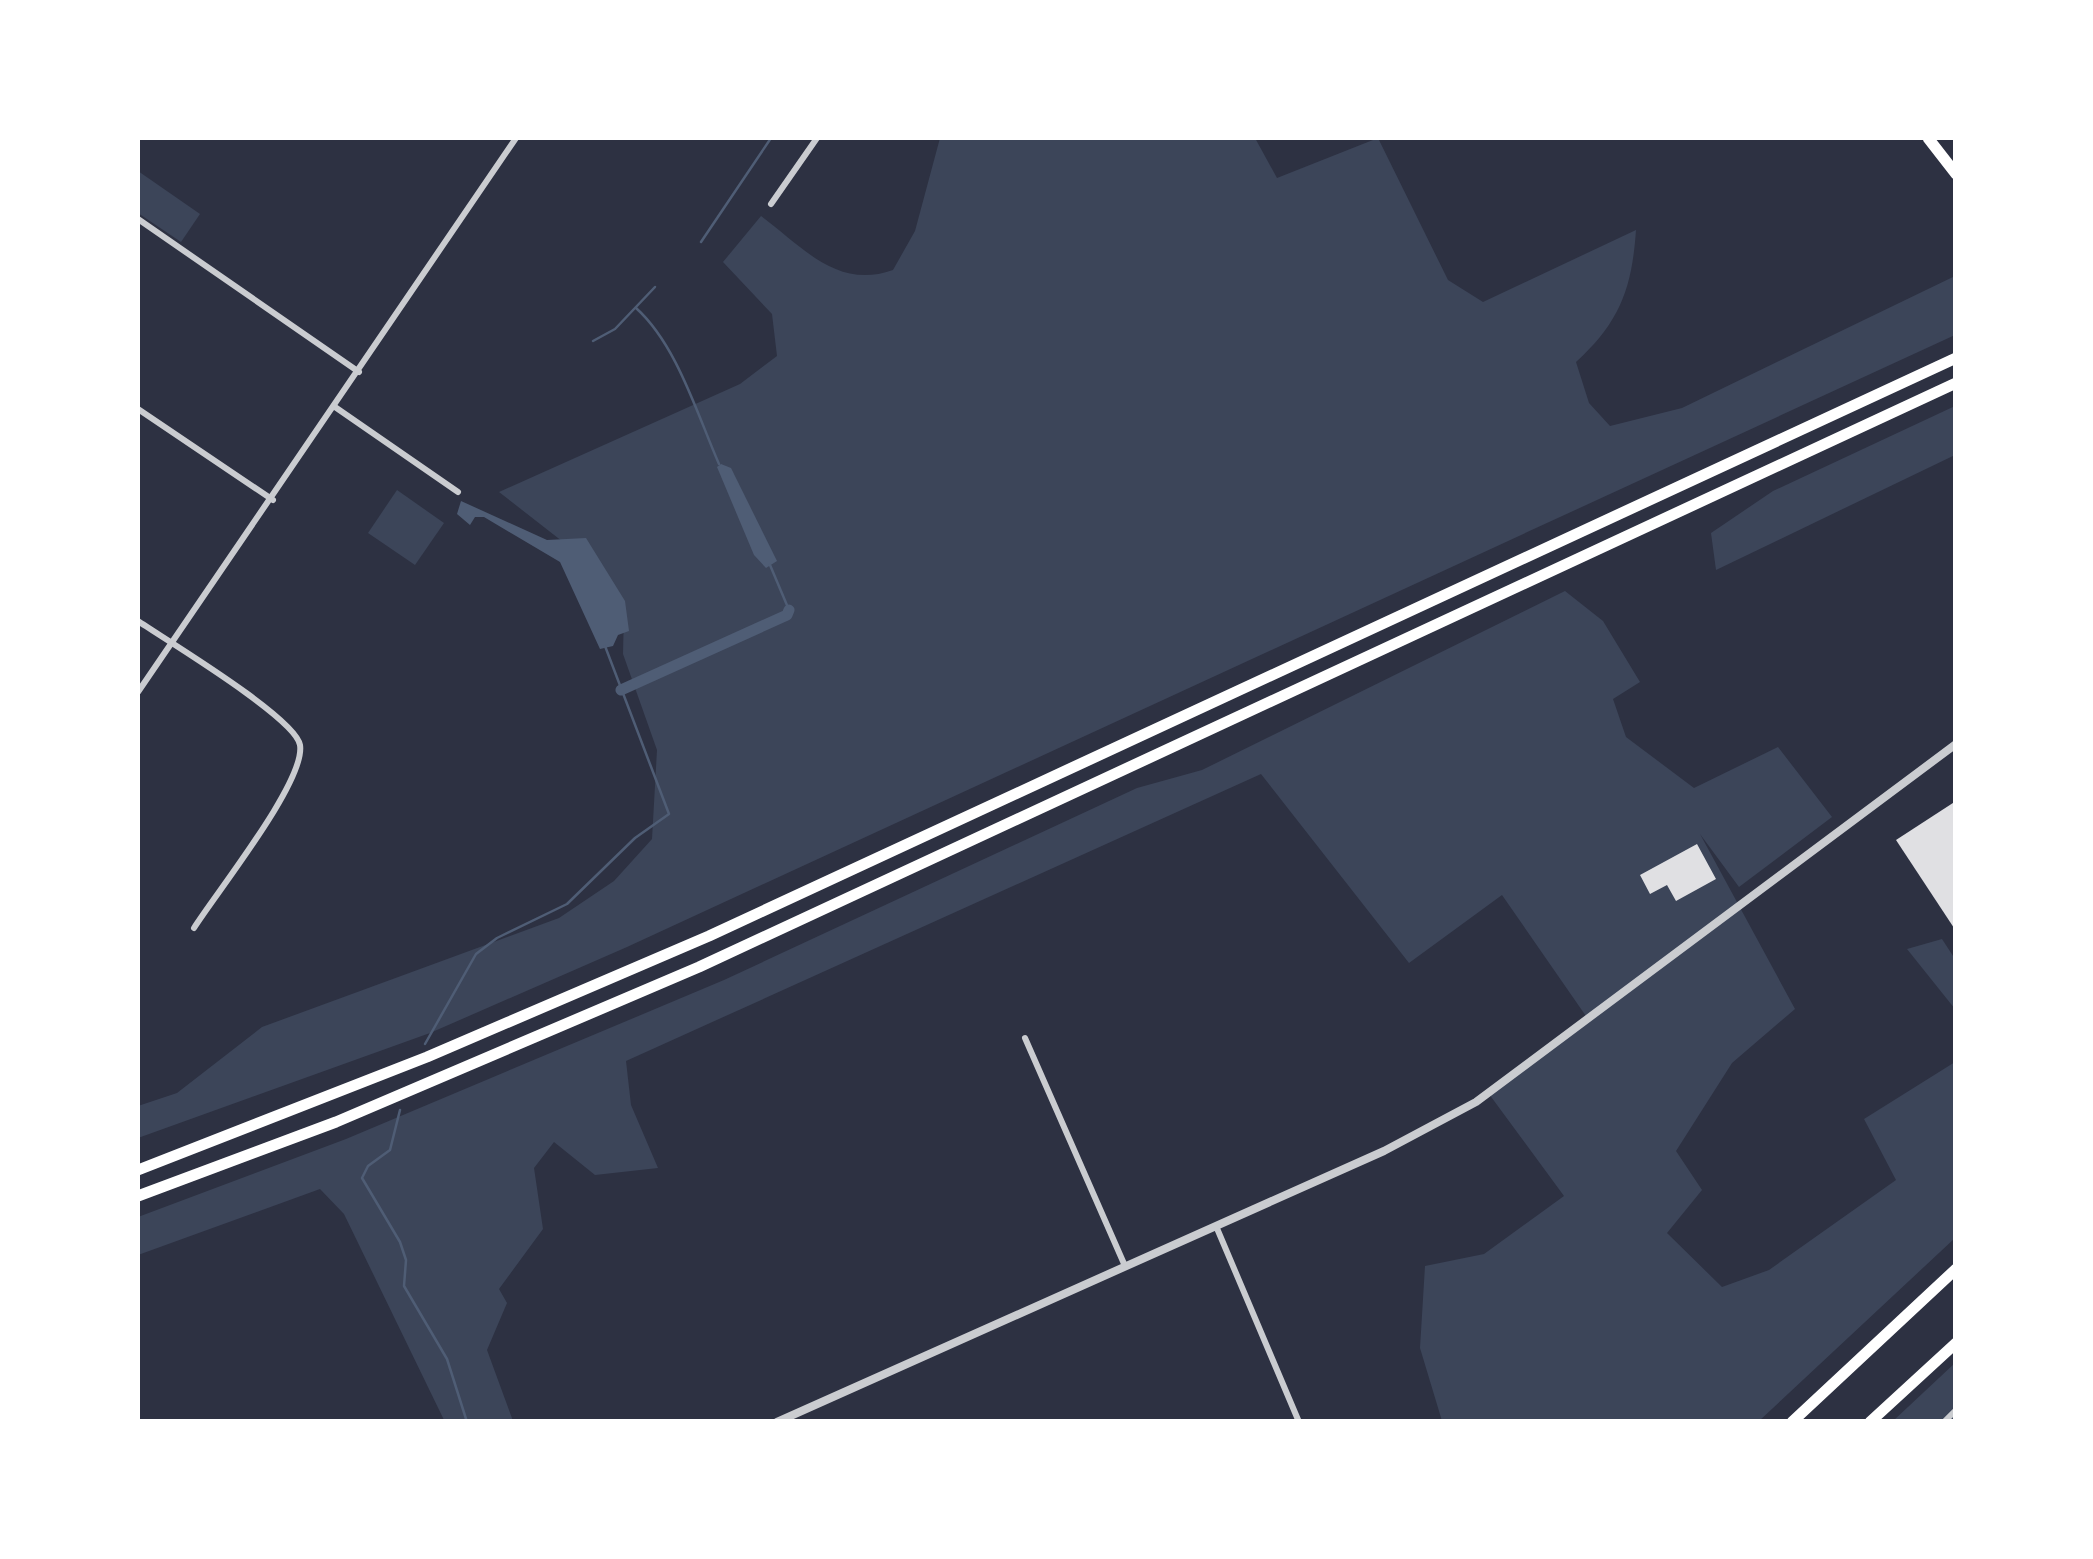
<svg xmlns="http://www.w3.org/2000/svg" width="2093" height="1559" viewBox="0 0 2093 1559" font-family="'Roboto Condensed',sans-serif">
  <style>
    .green { fill: #3c4559 }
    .water { fill: #4f5d75 }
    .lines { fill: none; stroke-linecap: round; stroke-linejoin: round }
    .stream { stroke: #4f5d75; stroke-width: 2.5 }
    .canal { stroke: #4f5d75; stroke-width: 11 }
    .building { fill: #e0e0e3 }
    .minor { stroke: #caccd0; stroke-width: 6 }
    .tertiary { stroke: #caccd0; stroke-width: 8 }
    .trunk { stroke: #fff; stroke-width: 11 }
    .motorway { stroke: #fff; stroke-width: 11 }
  </style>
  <rect width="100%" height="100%" fill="#2d3142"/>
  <!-- green -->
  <g class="green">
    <path d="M940 138H1255L1277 178 1378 138 1448 280 1483 302 1636 230C1632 288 1620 322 1576 362L1589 403 1610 426 1682 408 1955 276V335L627 947 430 1033 138 1138V1106L177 1093 262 1027 559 918 614 881 652 839 657 750 623 654 624 611 599 570 499 492 740 384 777 356 772 314 723 262 761 216C803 247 837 290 893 270L915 231Z"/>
    <path d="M138 171 200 214 181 242 138 213Z"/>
    <path d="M1955 406V455L1716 570 1711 533 1773 491Z"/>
    <path d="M397 490 444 523 415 565 368 533Z"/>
    <path d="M1565 591 1603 621 1640 682 1613 699 1626 737 1694 788 1778 747 1832 817 1739 887 1700 834 1795 1009 1732 1063 1676 1151 1702 1190 1667 1233 1722 1287 1769 1270 1896 1180 1864 1119 1955 1062V1238L1759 1421H1442L1420 1348 1425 1266 1484 1254 1564 1196 1489 1094 1588 1019 1502 895 1409 963 1261 774 626 1061 631 1105 658 1168 595 1175 554 1142 534 1168 543 1229 499 1289 507 1303 487 1350 513 1421 444 1420 344 1214 320 1189 138 1255V1217L346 1139 724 980 1137 788 1202 770Z"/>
    <path d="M1942 939 1955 959V1009L1907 949Z"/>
    <path d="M1955 1363V1421H1893Z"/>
  </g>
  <!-- water -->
  <g class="water">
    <path d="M721 464 731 468 777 561 766 568 754 555 717 467Z"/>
    <path d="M461 501 547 540 586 538 625 601 629 631 618 635 613 646 600 649 560 562 484 517H475L470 525 457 514Z"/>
  </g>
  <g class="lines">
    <!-- stream -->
    <g class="stream">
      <path d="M701 242 771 138"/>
      <path d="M636 308C677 345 697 414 719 464"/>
      <path d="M593 341 615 329 655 287"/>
      <path d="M770 565 789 610"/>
      <path d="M425 1044 476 954 497 938 567 904 635 838 669 814 605 646"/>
      <path d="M400 1110 390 1150 368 1166 362 1178 400 1242 406 1260 404 1286 447 1359 467 1422"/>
    </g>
    <!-- canal -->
    <path class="canal" d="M621 690 787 615 789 610"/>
  </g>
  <!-- building -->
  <g class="building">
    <path d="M1956 801V931L1896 840Z"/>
    <path d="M1697 844 1716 879 1676 901 1667 885 1650 894 1640 875Z"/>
  </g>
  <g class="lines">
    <!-- minor -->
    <g class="minor">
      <path d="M771 204 817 138"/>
      <path d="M138 219 359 372"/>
      <path d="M335 407 458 492"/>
      <path d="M138 409 273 500"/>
      <path d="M138 621C166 640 296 718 300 745 306 781 216 893 194 928"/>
      <path d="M138 692 516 138"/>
      <path d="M1025 1038 1125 1266"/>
      <path d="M1216 1226 1299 1422"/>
      <path d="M1944 1422 1956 1410"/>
    </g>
    <!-- tertiary -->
    <path class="tertiary" d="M777 1422 1384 1151 1476 1102 1956 744"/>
    <!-- trunk -->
    <path class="trunk" d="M1928 138 1956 174"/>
    <!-- motorway -->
    <g class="motorway">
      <path d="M138 1170 427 1057 709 936 1956 358"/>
      <path d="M138 1196 336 1122 699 967 1956 383"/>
      <path d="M1792 1422 1956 1269"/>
      <path d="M1870 1422 1956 1343"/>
    </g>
  </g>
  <!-- border -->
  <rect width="2093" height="1559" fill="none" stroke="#ffffff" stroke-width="280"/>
</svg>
